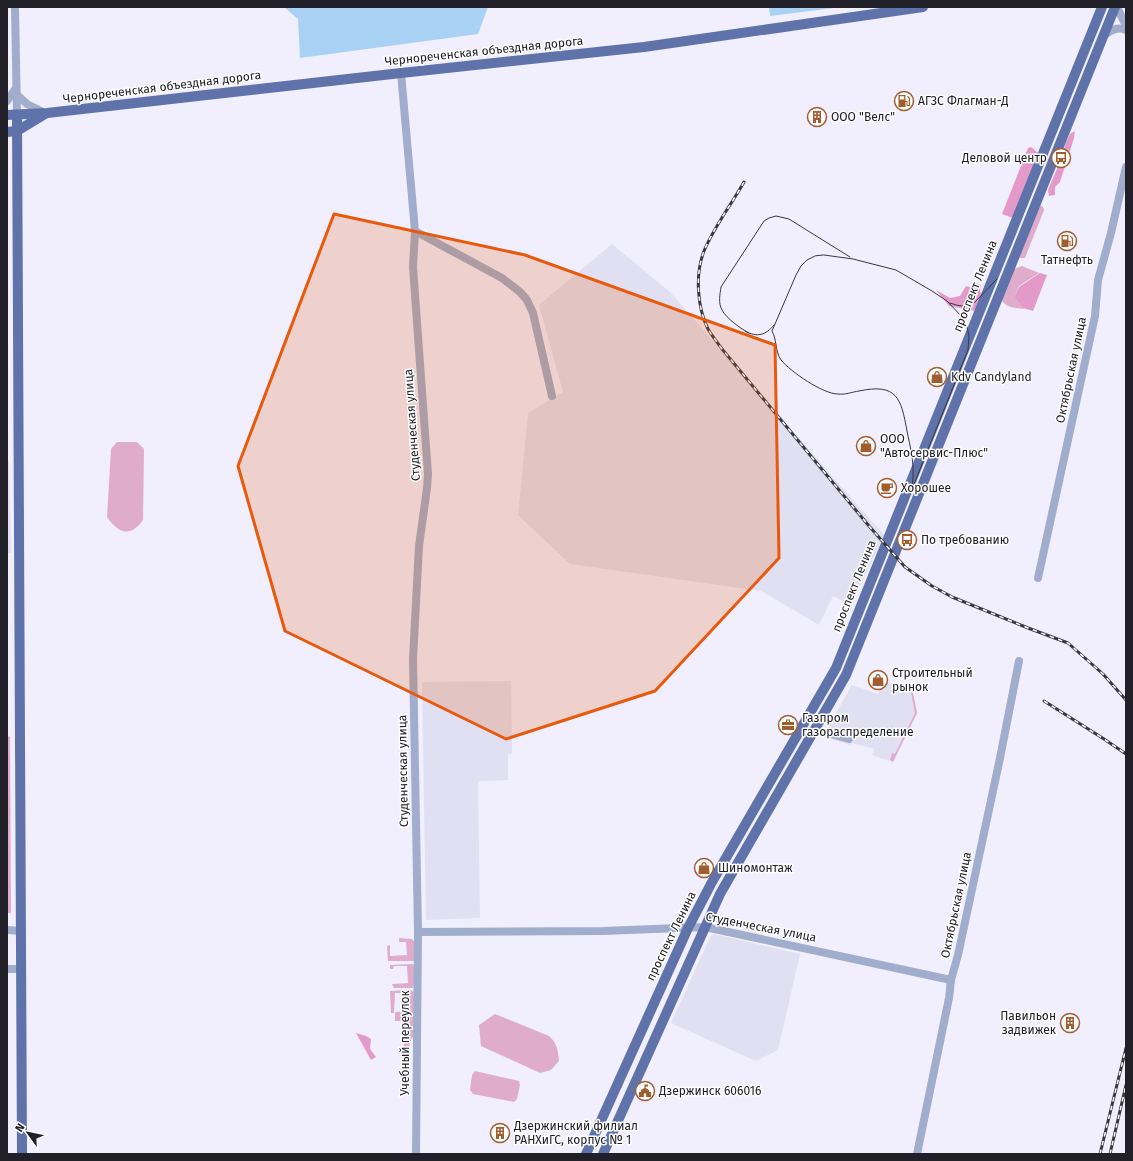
<svg xmlns="http://www.w3.org/2000/svg" width="1133" height="1161" viewBox="0 0 1133 1161" font-family="'Fira Sans',sans-serif">
  <style>
    .built { fill: #e1dff2 }
    .green { fill: #dfaccc }
    .forest { fill: #e39aca }
    .water { fill: #a9d1f3 }
    .lines { fill: none; stroke-linecap: round; stroke-linejoin: round }
    .minor { stroke: #a0adcc; stroke-width: 8 }
    .major { stroke: #5f73aa; stroke-width: 10 }
    .tram { stroke: #383740; stroke-width: 1 }
    .rail-casing { stroke: #383740; stroke-width: 3 }
    .rail { stroke: #fefefe; stroke-width: 1.5; stroke-dasharray: 4.5; stroke-linecap: butt }
    .marked { fill: #e8590c; fill-opacity: 0.2; stroke: #e8590c; stroke-width: 3; stroke-linejoin: round }
    .labels { text-anchor: middle; dominant-baseline: central; stroke-width: 3; stroke-linejoin: round; paint-order: stroke }
    .street-label { font-size: 12px; fill: #212028; stroke: #fefefe }
    .poi-label { font-size: 12px; fill: #212028; stroke: #fefefe; text-anchor: start }
  </style>
  <rect width="100%" height="100%" fill="#f1effd"/>
  <!-- built -->
  <g class="built">
    <path d="M612 244 670 292 884 535 851 605 833 596 819 625 761 591 570 564 518 515 528 413 563 392 539 305Z"/>
    <path d="M7 461H9L11 553H7Z"/>
    <path d="M511 681 512 754H508V780L478 781 480 918 426 920 422 682Z"/>
    <path d="M883 681 912 688 917 713 893 762 872 755 874 749 852 743 851 745 823 737 825 732 852 685 878 694Z"/>
    <path d="M714 934 800 954 778 1050 756 1061 671 1023 710 937Z"/>
  </g>
  <!-- green -->
  <g class="green">
    <path d="M1040 205 1043 207 1044 210 1025 258H1020L1017 256Z"/>
    <path d="M1022 266 1039 273 1019 286 1014 297 1024 309C1015 308 1008 308 1001 300L1014 269Z"/>
    <path d="M117 442H137L144 449 143 520C130 538 118 533 107 517L111 449Z"/>
    <path d="M910 687 912 688 917 713 893 762 890 760 892 753 895 754 915 713Z"/>
    <path d="M7 736 10 737 11 913H7Z"/>
    <path d="M399 938 412 939 415 943V960L413 961H388L387 946 390 945V956L407 955 406 942H399Z"/>
    <path d="M413 964 416 970 415 985 412 988H394L392 984 408 983 407 966H394L393 969H390V965Z"/>
    <path d="M411 990 414 992 415 1035 411 1039 408 1052 403 1053 404 1046 403 1040 406 1039 405 1021H395V1012L408 1011 407 993H395L394 1013H391L390 991Z"/>
    <path d="M495 1014 549 1036C557 1043 558 1050 559 1061L551 1070 540 1073 481 1046 479 1025Z"/>
    <path d="M475 1071 519 1081 520 1085 517 1099 514 1102 473 1094 470 1090 472 1075Z"/>
  </g>
  <!-- forest -->
  <g class="forest">
    <path d="M1075 131 1074 138 1060 182 1055 187V195L1049 196 1048 190 1059 164 1066 142 1070 134Z"/>
    <path d="M1031 147 1038 153 1013 218 1002 214 1028 148Z"/>
    <path d="M1040 273 1047 275 1033 311 1023 308 1014 297 1019 287Z"/>
    <path d="M975 283 981 285 980 291 982 296 975 311 949 306 936 290 950 298 960 296 966 286 973 288Z"/>
    <path d="M356 1033 366 1036 371 1039 370 1049 376 1057 371 1060Z"/>
  </g>
  <!-- water -->
  <g class="water">
    <path d="M284 7H488L478 34 300 58 298 19Z"/>
    <path d="M769 7H842L770 16Z"/>
  </g>
  <g class="lines">
    <!-- minor -->
    <g class="minor">
      <path d="M15 7 17 115"/>
      <path d="M1117 7 1126 26"/>
      <path d="M1103 36C1110 31 1117 26 1126 30"/>
      <path d="M401 73 415 231 413 267 428 474 427 488 419 546 413 659 418 932 416 1154"/>
      <path d="M16 94 27 104 43 112"/>
      <path d="M7 101 16 88"/>
      <path d="M415 231 502 278 520 292 527 300 533 313 552 396"/>
      <path d="M1038 578 1095 316 1098 280 1111 233 1126 167"/>
      <path d="M831 734 849 739"/>
      <path d="M7 930 22 931"/>
      <path d="M418 932 603 931 705 927 951 980"/>
      <path d="M7 969H22"/>
      <path d="M917 1154 949 998 951 980 958 955 1000 758 1019 661"/>
    </g>
    <!-- major -->
    <g class="major">
      <path d="M7 115 47 113 401 73 644 47 923 7"/>
      <path d="M17 115 22 1154"/>
      <path d="M7 132 17 131 45 114"/>
      <path d="M586 1154 688 928 712 882 836 668 1102 7"/>
      <path d="M603 1154 720 894 846 675 1115 7"/>
    </g>
    <!-- tram -->
    <g class="tram">
      <path d="M824 255 853 259 896 270 932 291 947 301 963 318 967 327 969 336 968 350 910 494C911 488 913 482 913 476 914 461 910 446 907 431 901 398 897 383 859 391 852 392 845 395 838 394 823 394 791 372 781 360 775 351 777 340 772 331L796 275 801 266 807 260 815 256Z"/>
      <path d="M950 303C959 306 965 308 974 303L997 279"/>
      <path d="M745 331C757 338 766 335 774 325"/>
      <path d="M749 333C741 329 726 318 722 310 718 303 720 294 721 287L764 221 769 218 776 216 789 219 850 257"/>
    </g>
    <defs>
      <g id="rail">
        <path d="M744 182C731 205 714 227 704 251 695 274 697 307 708 329 712 336 717 342 722 349L869 526 905 567 932 586 952 597 1028 628 1068 643 1103 674 1126 700"/>
        <path d="M1044 701 1104 739 1126 754"/>
        <path d="M1100 1154 1126 1048"/>
        <path d="M1110 1154 1126 1085"/>
      </g>
    </defs>
    <!-- rail casing -->
    <use href="#rail" class="rail-casing"/>
    <!-- rail -->
    <use href="#rail" class="rail"/>
  </g>
  <!-- marked area -->
  <path class="marked" d="M334 214 525 255 775 345 779 558 655 691 506 739 285 631 238 466Z"/>
  <!-- icons -->
  <defs>
    <symbol id="fuel-ring" viewBox="-11 -11 22 22"><circle r="9.5" fill="#fefefe" stroke="#a25d2f" stroke-width="1.5"/><path d="M-5.5-6h7V0h2V4h1.3V-2.5L3-4.5l.8-.8L6-3V5H2.5V1h-1V6h-7ZM-4.2-4.7v3.2H.2V-4.7Z" fill="#a25d2f"/></symbol>
    <symbol id="building-ring" viewBox="-11 -11 22 22"><circle r="9.5" fill="#fefefe" stroke="#a25d2f" stroke-width="1.5"/><path d="M-4-6H4V6H1V3H-1V6H-4ZM-2.5-4.3h1.7v1.8h-1.7ZM.8-4.3h1.7v1.8H.8ZM-2.5-1h1.7V.8h-1.7ZM.8-1h1.7V.8H.8Z" fill="#a25d2f"/></symbol>
    <symbol id="bus-ring" viewBox="-11 -11 22 22"><circle r="9.5" fill="#fefefe" stroke="#a25d2f" stroke-width="1.5"/><path d="M-5-6H5V4H4V6H2V4H-2V6H-4V4H-5ZM-3.5-4V0h7V-4ZM-3.5 1.2v1.5H-2V1.2ZM2 1.2v1.5H3.5V1.2Z" fill="#a25d2f"/></symbol>
    <symbol id="shop-ring" viewBox="-11 -11 22 22"><circle r="9.5" fill="#fefefe" stroke="#a25d2f" stroke-width="1.5"/><path d="M-5-2.5h2.3a2.7 3.5 0 0 1 5.4 0H5L5.5 6h-11ZM-1.5-2.5h3a1.5 2.3 0 0 0-3 0Z" fill="#a25d2f"/></symbol>
    <symbol id="cafe-ring" viewBox="-11 -11 22 22"><circle r="9.5" fill="#fefefe" stroke="#a25d2f" stroke-width="1.5"/><path d="M-5.5-4.5H6V0H3Q3 3.5 0 3.5H-2.5Q-5.5 3.5-5.5 0ZM3-3.2v2h1.7v-2ZM-6 4.5H4V6H-6Z" fill="#a25d2f"/></symbol>
    <symbol id="office-ring" viewBox="-11 -11 22 22"><circle r="9.5" fill="#fefefe" stroke="#a25d2f" stroke-width="1.5"/><path d="M-6-3h4V-5.5h4V-3h4V5H-6ZM-1-4.5V-3h2v-1.5ZM-6 0V1H6V0Z" fill="#a25d2f"/></symbol>
    <symbol id="civic-ring" viewBox="-11 -11 22 22"><circle r="9.5" fill="#fefefe" stroke="#a25d2f" stroke-width="1.5"/><path d="M-.6-6.5H3V-4.5H.6V-3L4-1V1h2V6H-6V1h2V-1L-.6-3ZM-1.2 2.5V6h2.4V2.5Z" fill="#a25d2f"/></symbol>
  </defs>
  <g fill-rule="evenodd">
    <use href="#fuel-ring" x="893" y="90" width="22" height="22"/>
    <use href="#building-ring" x="806" y="106" width="22" height="22"/>
    <use href="#bus-ring" x="1050" y="147" width="22" height="22"/>
    <use href="#fuel-ring" x="1056" y="230" width="22" height="22"/>
    <use href="#shop-ring" x="926" y="366" width="22" height="22"/>
    <use href="#shop-ring" x="855" y="435" width="22" height="22"/>
    <use href="#cafe-ring" x="876" y="477" width="22" height="22"/>
    <use href="#bus-ring" x="896" y="529" width="22" height="22"/>
    <use href="#shop-ring" x="867" y="669" width="22" height="22"/>
    <use href="#office-ring" x="777" y="714" width="22" height="22"/>
    <use href="#shop-ring" x="693" y="857" width="22" height="22"/>
    <use href="#building-ring" x="1059" y="1012" width="22" height="22"/>
    <use href="#civic-ring" x="634" y="1080" width="22" height="22"/>
    <use href="#building-ring" x="489" y="1122" width="22" height="22"/>
  </g>
  <g class="labels">
    <!-- street labels -->
    <g class="street-label">
      <text transform="translate(484 51) rotate(-6)">Чернореченская объездная дорога</text>
      <text transform="translate(162 87) rotate(-7)">Чернореченская объездная дорога</text>
      <text transform="translate(975 286) rotate(-68)">проспект Ленина</text>
      <text transform="translate(1071 370) rotate(-78)">Октябрьская улица</text>
      <text transform="translate(412 425) rotate(-94)">Студенческая улица</text>
      <text transform="translate(854 586) rotate(-68)">проспект Ленина</text>
      <text transform="translate(403 771) rotate(-91)">Студенческая улица</text>
      <text transform="translate(956 905) rotate(-78)">Октябрьская улица</text>
      <text transform="translate(761 927) rotate(11)">Студенческая улица</text>
      <text transform="translate(671 936) rotate(-64)">проспект Ленина</text>
      <text transform="translate(405 1043) rotate(-90)">Учебный переулок</text>
    </g>
    <!-- poi labels -->
    <g class="poi-label">
      <text x="918" y="101">АГЗС Флагман-Д</text>
      <text x="831" y="117">ООО "Велс"</text>
      <text x="1047" y="158" text-anchor="end">Деловой центр</text>
      <text x="1067" y="260" text-anchor="middle">Татнефть</text>
      <text x="951" y="377">Kdv Candyland</text>
      <text x="880" y="439">ООО<tspan x="880" dy="14">"Автосервис-Плюс"</tspan></text>
      <text x="901" y="488">Хорошее</text>
      <text x="921" y="540">По требованию</text>
      <text x="892" y="673">Строительный<tspan x="892" dy="14">рынок</tspan></text>
      <text x="802" y="718">Газпром<tspan x="802" dy="14">газораспределение</tspan></text>
      <text x="718" y="868">Шиномонтаж</text>
      <text x="1056" y="1016" text-anchor="end">Павильон<tspan x="1056" dy="14">задвижек</tspan></text>
      <text x="659" y="1091">Дзержинск 606016</text>
      <text x="514" y="1126">Дзержинский филиал<tspan x="514" dy="14">РАНХиГС, корпус № 1</tspan></text>
    </g>
  </g>
  <!-- border -->
  <rect width="1133" height="1161" fill="none" stroke="#212028" stroke-width="16"/>
  <!-- north arrow -->
  <g transform="translate(28 1133) rotate(303)" stroke="#fefefe" stroke-width="3" paint-order="stroke">
  <path d="M0-3L7 15L0 10L-7 15Z" fill="#212028"/>
  <text y="-6" font-size="11" font-weight="bold" text-anchor="middle" fill="#212028">N</text>
  </g>
</svg>
